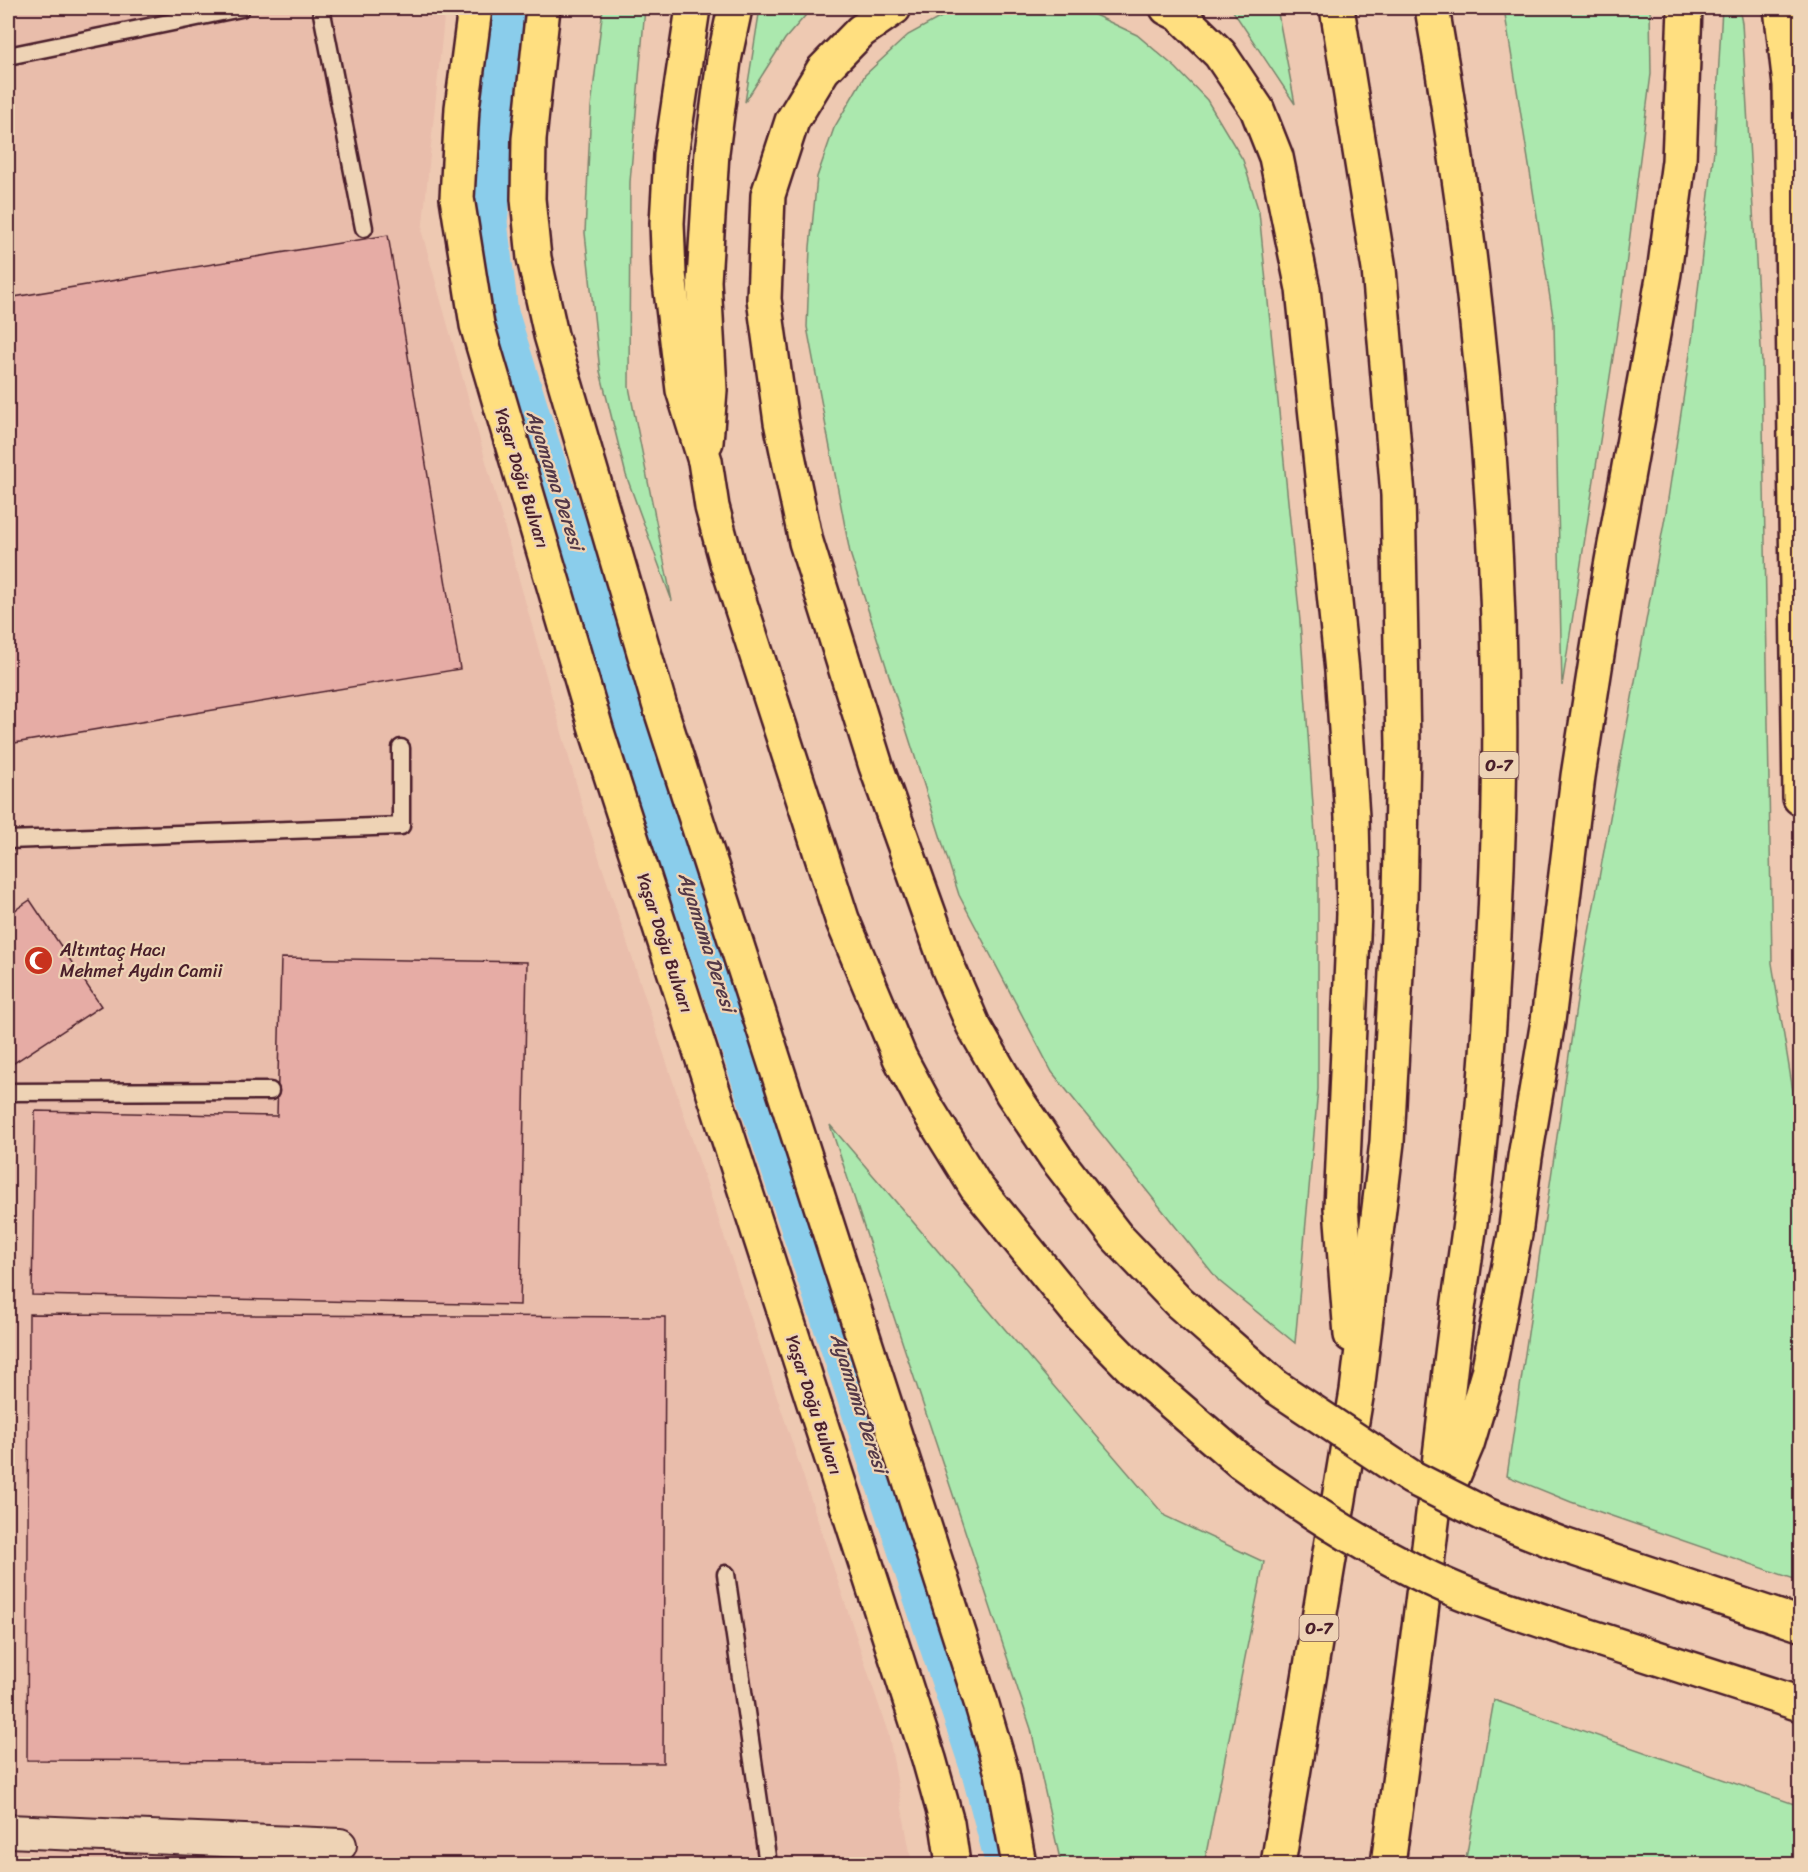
<svg xmlns="http://www.w3.org/2000/svg" width="1808" height="1872" viewBox="0 0 1808 1872" font-family="Sriracha,sans-serif">
  <style>
    .built { fill: #e9bdab }
    .green { fill: #abe8ae; stroke: #7a846c; stroke-width: 1.5 }
    .lines { fill: none; stroke-linecap: round; stroke-linejoin: round }
    .canal { stroke: #8acdeb; stroke-width: 39 }
    .building { fill: #e6aca5; stroke: #4a1f2b; stroke-width: 1.5 }
    .service-casing { stroke: #4a1f2b; stroke-width: 21 }
    .minor-casing { stroke: #4a1f2b; stroke-width: 36 }
    .primary-casing { stroke: #4a1f2b; stroke-width: 38 }
    .motorway-casing { stroke: #4a1f2b; stroke-width: 38 }
    .service { stroke: #eed3b5; stroke-width: 16 }
    .minor { stroke: #eed3b5; stroke-width: 32 }
    .primary { stroke: #ffdf80; stroke-width: 33 }
    .motorway { stroke: #ffdf80; stroke-width: 33 }
    .motorway-bridge-casing { stroke: #4a1f2b; stroke-width: 38; stroke-linecap: butt }
    .motorway-bridge { stroke: #ffdf80; stroke-width: 33 }
    .labels { text-anchor: middle; dominant-baseline: central; stroke-width: 4.5; stroke-linejoin: round; paint-order: stroke }
    .shield { fill: #eed3b5; stroke: #7b5554; stroke-width: 1.5 }
    .shield-label { font-size: 16px; font-weight: bold; fill: #4a1f2b }
    .street-label { font-size: 18px; fill: #4a1f2b; stroke: #eed3b5 }
    .poi-label { font-size: 18px; fill: #4a1f2b; stroke: #eed3b5; text-anchor: start }
    .water-label { font-size: 20px; font-style: italic; fill: #543948; stroke: #eed3b5 }
  </style>
  <rect width="100%" height="100%" fill="#eec9b2"/>
  <filter id="ink" filterUnits="userSpaceOnUse"><feTurbulence type="fractalNoise" baseFrequency=".0167" numOctaves="2"/><feDisplacementMap in="SourceGraphic" scale="12" xChannelSelector="R" yChannelSelector="G"/><feConvolveMatrix kernelMatrix="1 2 1 2 8 2 1 2 1" color-interpolation-filters="sRGB"/></filter>
  <g filter="url(#ink)">
    <!-- built -->
    <path class="built" d="M8 8H445L422 233 585 815 889 1736 912 1864H8Z"/>
    <!-- green -->
    <g class="green">
      <path d="M603 8H645L630 182 629 387 672 601 626 475 600 371 585 233 591 107Z"/>
      <path d="M760 8H812L785 39 745 102Z"/>
      <path d="M969 8H1080L1137 35 1176 68 1207 100 1243 160 1259 212 1300 621 1318 876V1089L1295 1343 1219 1281 1052 1072 959 895 850 553 807 327 810 247 817 177 834 128 865 75 908 35 954 10Z"/>
      <path d="M1231 8H1277L1295 104Z"/>
      <path d="M1504 8H1650L1651 74 1620 312 1562 686 1554 323Z"/>
      <path d="M1722 8H1739L1742 23 1762 363 1772 963 1795 1103 1800 1122V1581L1571 1502 1507 1476 1579 987 1666 512 1693 334 1714 150Z"/>
      <path d="M830 1125 1165 1516 1264 1562 1204 1864H1061L1031 1729Z"/>
      <path d="M1494 1700 1800 1806V1864H1465Z"/>
    </g>
    <g class="lines">
      <!-- canal -->
      <path class="canal" d="M511 8 488 222 499 313 536 432 980 1769 1005 1864"/>
    </g>
    <!-- building -->
    <g class="building">
      <path d="M388 235 460 669 8 744V298Z"/>
      <path d="M30 900 101 1006 11 1065 8 1060V915Z"/>
      <path d="M281 958 527 962 520 1305 32 1295 35 1111 277 1116Z"/>
      <path d="M29 1314 665 1317 663 1763 27 1760Z"/>
    </g>
    <g class="lines">
      <defs>
        <g id="service">
          <path d="M321 8 364 228"/>
          <path d="M8 56 241 8"/>
          <path d="M8 840 401 826V748"/>
          <path d="M8 1092 270 1091"/>
          <path d="M726 1574 768 1864"/>
        </g>
        <path id="minor" d="M8 1831 340 1845"/>
        <g id="primary">
          <path d="M475 8 462 108 457 198 477 325 597 732 929 1759 947 1823 953 1864"/>
          <path d="M543 8 529 139 528 199 534 258 551 335 661 710 982 1705 1002 1773 1019 1864"/>
        </g>
        <g id="motorway">
          <path d="M693 8 671 155 667 223 669 274 683 390 705 461 712 507 727 563 842 919 900 1058 925 1105 976 1187 1082 1317 1131 1367 1241 1462"/>
          <path d="M894 8 861 31 823 70 792 121 768 195 764 299 781 422 806 542 876 766 948 967 973 1025 1012 1093 1056 1158 1117 1237 1179 1302 1276 1387"/>
          <path d="M1167 8 1179 14 1220 54 1257 109 1276 157 1303 289 1342 671 1352 817 1354 914 1341 1208 1351 1335"/>
          <path d="M1781 8 1790 85 1800 798"/>
          <path d="M706 442 710 390 704 281 712 152 724 60 735 8"/>
          <path d="M1447 1491 1467 1444 1488 1373 1515 1234 1525 1157 1548 1021 1578 776 1610 572 1664 273 1679 161 1685 8"/>
          <path d="M1563 1545 1800 1624"/>
          <path d="M1555 1625 1800 1704"/>
          <path d="M1278 1864 1357 1391 1387 1142 1400 898 1403 745 1398 495 1379 269 1337 8"/>
          <path d="M1388 1864C1410 1703 1430 1542 1449 1380 1456 1315 1467 1250 1475 1185 1487 1080 1493 973 1497 867 1509 579 1482 291 1432 8"/>
        </g>
      </defs>
      <!-- service casing -->
      <use href="#service" class="service-casing"/>
      <!-- minor casing -->
      <use href="#minor" class="minor-casing"/>
      <!-- primary casing -->
      <use href="#primary" class="primary-casing"/>
      <!-- motorway casing -->
      <use href="#motorway" class="motorway-casing"/>
      <!-- service -->
      <use href="#service" class="service"/>
      <!-- minor -->
      <use href="#minor" class="minor"/>
      <!-- primary -->
      <use href="#primary" class="primary"/>
      <!-- motorway -->
      <use href="#motorway" class="motorway"/>
      <defs>
        <g id="motorway-bridge">
          <path d="M1276 1387 1411 1477 1484 1514 1563 1545"/>
          <path d="M1241 1462C1301 1506 1363 1547 1431 1579 1471 1598 1513 1611 1555 1625"/>
        </g>
      </defs>
      <!-- motorway-bridge casing -->
      <use href="#motorway-bridge" class="motorway-bridge-casing"/>
      <!-- motorway-bridge -->
      <use href="#motorway-bridge" class="motorway-bridge"/>
    </g>
  </g>
  <!-- icons -->
  <defs>
    <symbol id="mosque-disc" viewBox="-11 -11 22 22"><circle r="9.5" fill="#c8321e" stroke="#eed3b5"/><path d="M3.5-4.9A6 6 0 1 0 3.5 4.9A5 5 0 1 1 3.5-4.9Z" fill="#fff"/></symbol>
  </defs>
  <g fill-rule="evenodd">
    <use href="#mosque-disc" x="22" y="944" width="33" height="33"/>
  </g>
  <g class="labels">
    <!-- shield labels -->
    <g class="shield">
      <rect x="1479.5" y="752" width="39" height="26" rx="4.5"/>
      <rect x="1299.5" y="1615" width="39" height="26" rx="4.5"/>
    </g>
    <g class="shield-label">
      <text x="1499" y="765">O-7</text>
      <text x="1319" y="1628">O-7</text>
    </g>
    <!-- street labels -->
    <g class="street-label">
      <text transform="translate(522 478) rotate(73)">Yaşar Doğu Bulvarı</text>
      <text transform="translate(665 943) rotate(72)">Yaşar Doğu Bulvarı</text>
      <text transform="translate(814 1405) rotate(72)">Yaşar Doğu Bulvarı</text>
    </g>
    <!-- poi labels -->
    <g class="poi-label">
      <text x="60" y="950">Altıntaç Hacı<tspan x="60" dy="21">Mehmet Aydın Camii</tspan></text>
    </g>
    <!-- water labels -->
    <g class="water-label">
      <text transform="translate(555 480) rotate(72)">Ayamama Deresi</text>
      <text transform="translate(707 942) rotate(72)">Ayamama Deresi</text>
      <text transform="translate(859 1403) rotate(72)">Ayamama Deresi</text>
    </g>
  </g>
  <!-- margin -->
  <rect width="1808" height="1872" fill="none" stroke="#eed3b5" stroke-width="30"/>
  <rect x="15" y="15" width="1778" height="1842" fill="none" stroke="#4a1f2b" stroke-width="2" filter="url(#ink)"/>
</svg>
